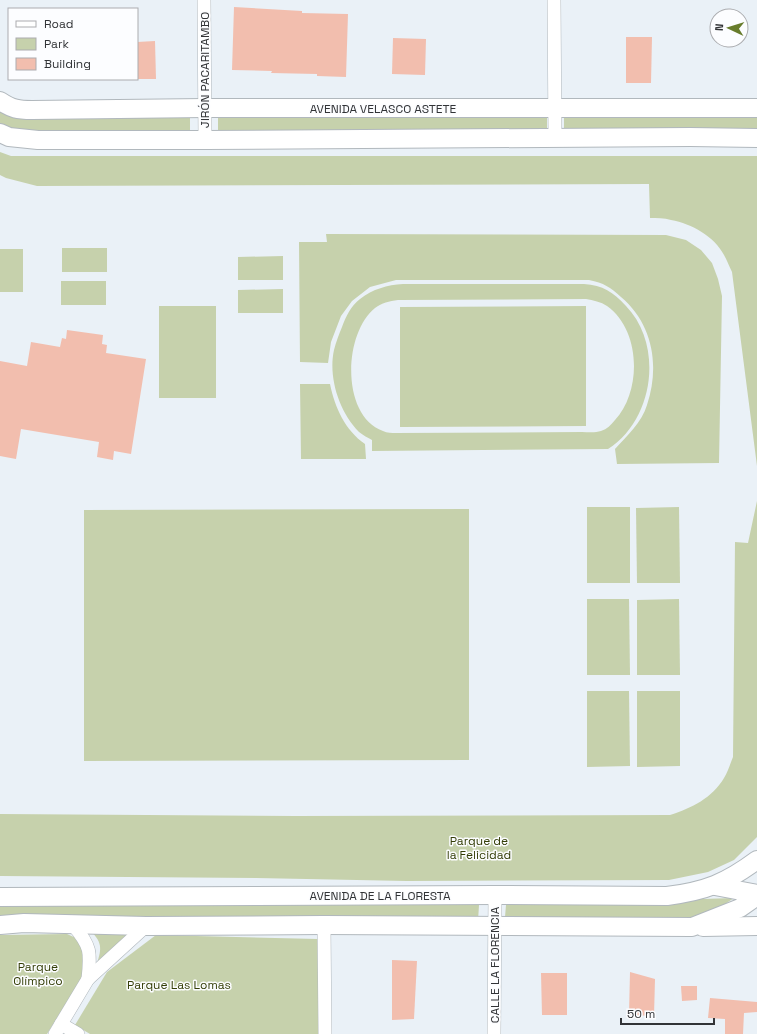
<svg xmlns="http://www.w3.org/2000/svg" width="757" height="1034" viewBox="0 0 757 1034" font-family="'Space Grotesk',sans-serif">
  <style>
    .green { fill: #c6d1ac; fill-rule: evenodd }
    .building { fill: #f2beae }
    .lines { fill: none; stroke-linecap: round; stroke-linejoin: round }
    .street-casing { stroke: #b1b8bd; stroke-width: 14 }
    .secondary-casing { stroke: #b1b8bd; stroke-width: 20 }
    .street { stroke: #fff; stroke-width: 13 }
    .secondary { stroke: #fff; stroke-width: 18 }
    .labels { text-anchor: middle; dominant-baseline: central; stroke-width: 3; stroke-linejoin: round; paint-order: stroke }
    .street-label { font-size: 12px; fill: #313336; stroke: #fcfdff }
    .park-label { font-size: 12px; fill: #343e07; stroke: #fcfdff }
  </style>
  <rect width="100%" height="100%" fill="#eaf1f7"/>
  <!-- green -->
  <g class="green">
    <path d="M0 109 190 115V135L22 132 0 126Z"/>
    <path d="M547 115V134L218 135V116Z"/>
    <path d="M757 116V128L564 129V117Z"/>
    <path d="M0 152 11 156H757V466L732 272C729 266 727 260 724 255 714 236 692 224 671 220 664 218 657 218 650 218L649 184 37 186 6 178 0 175Z"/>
    <path d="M326 234 666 235 686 240 701 250 712 263 718 279 722 296 719 463 617 464 615 449C627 436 642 422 647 405 660 366 653 324 621 297 610 287 604 283 589 280H396L370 287 352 301 341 316 331 342 328 363 300 362 299 242H327Z"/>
    <rect x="62" y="248" width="45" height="24"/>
    <rect x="0" y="249" width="23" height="43"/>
    <path d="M283 256V280H238V257Z"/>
    <rect x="61" y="281" width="45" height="24"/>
    <path d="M403 284H584C603 285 613 292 626 306 664 345 654 420 608 449L372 451V440C368 438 363 435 359 432 339 412 328 377 334 350 336 342 339 334 342 327 346 316 351 306 360 299 373 289 387 285 403 284ZM586 299C593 300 601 302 607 306 641 330 642 391 615 420 611 425 607 429 601 431 595 433 588 432 582 432L396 433C392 433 387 433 383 431 341 416 343 334 375 308 382 303 389 301 398 300Z"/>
    <path d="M283 289V313H238V290Z"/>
    <rect x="159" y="306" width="57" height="92"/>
    <path d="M586 306V426L400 427V307Z"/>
    <path d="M300 384H330C335 408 345 430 365 444L366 459H301Z"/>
    <path d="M757 501V837L734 860 708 872 669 880 407 881 256 878 0 876V814L295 816 670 815C692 808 712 798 724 778 728 772 730 764 733 757L735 542 748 543Z"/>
    <rect x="587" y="507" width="43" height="76"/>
    <path d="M679 507 680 583H637L636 508Z"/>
    <path d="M469 509V760L84 761V510Z"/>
    <path d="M587 599H629L630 675H587Z"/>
    <path d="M679 599 680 675H637V600Z"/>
    <path d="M587 691H629L630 766 587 767Z"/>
    <path d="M637 691H680V766L637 767Z"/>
    <path d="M734 898 713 912 688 920 505 917 506 905Z"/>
    <path d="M0 905H479L478 921 0 918Z"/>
    <path d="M90 930 132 932 96 967C101 950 104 944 90 930Z"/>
    <path d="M67 934 76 938 81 944 85 961 84 974 47 1034H0V935Z"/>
    <path d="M156 935 318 939 320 1034H90L75 1025 107 972Z"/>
  </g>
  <!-- building -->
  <g class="building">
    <path d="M234 7 302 11V13L348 14 346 77 317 76V74L271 73 272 71 232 70Z"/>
    <path d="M626 37H652L651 83H626Z"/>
    <path d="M393 38 426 39 425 75 392 74Z"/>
    <path d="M155 41 156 79H137V42Z"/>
    <path d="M67 330 103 335 102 344 107 345 106 353 146 359 131 454 114 451 113 460 97 457 99 442 21 429 16 459 0 456V361L27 366 31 342 60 347 62 338 66 339Z"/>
    <path d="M392 960 417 961 414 1019 392 1020Z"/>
    <path d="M630 972 655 979 654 1016 629 1015Z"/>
    <path d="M541 973H567V1015H542Z"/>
    <path d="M681 986H697V1000L682 1001Z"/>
    <path d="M710 998 757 1002V1012L744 1013 743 1034H725V1019L708 1018Z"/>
  </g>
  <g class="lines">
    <defs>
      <g id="street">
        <path d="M204 0 205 140"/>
        <path d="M554 0 555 138"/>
        <path d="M73 925C91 946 91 952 88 979"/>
        <path d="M324 925 325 1034"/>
        <path d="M61 1024 78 1034"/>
        <path d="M55 1034 88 979 146 926"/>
        <path d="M494 1034 495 895"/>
      </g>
      <g id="secondary">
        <path d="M0 101C12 109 18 110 32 110L205 108H757"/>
        <path d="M0 133 9 137 38 140H205L690 137 757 138"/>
        <path d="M715 886 757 894"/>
        <path d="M0 897 495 895 667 896C706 891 726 883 757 860"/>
        <path d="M0 925 24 923 146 926 324 925 692 927 740 908 757 896"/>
        <path d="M703 927 757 926"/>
      </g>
    </defs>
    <!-- street casing -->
    <use href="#street" class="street-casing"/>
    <!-- secondary casing -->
    <use href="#secondary" class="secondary-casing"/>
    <!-- street -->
    <use href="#street" class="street"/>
    <!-- secondary -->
    <use href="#secondary" class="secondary"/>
  </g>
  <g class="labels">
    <!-- street labels -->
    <g class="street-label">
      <text transform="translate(205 70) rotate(-90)">JIRÓN PACARITAMBO</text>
      <text x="383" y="109">AVENIDA VELASCO ASTETE</text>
      <text x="380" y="896">AVENIDA DE LA FLORESTA</text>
      <text transform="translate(495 965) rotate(-90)">CALLE LA FLORENCIA</text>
    </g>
    <!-- park labels -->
    <g class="park-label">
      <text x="479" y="841">Parque de<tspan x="479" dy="14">la Felicidad</tspan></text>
      <text x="38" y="967">Parque<tspan x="38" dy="14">Olímpico</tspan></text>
      <text x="179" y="985">Parque Las Lomas</text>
    </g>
  </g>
  <!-- legend -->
  <rect x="8" y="8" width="130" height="72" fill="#fcfdff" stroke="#abacaf"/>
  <rect x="16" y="21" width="20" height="6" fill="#ffffff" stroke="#abacaf"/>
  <text x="44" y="28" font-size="12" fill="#313336">Road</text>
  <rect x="16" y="38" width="20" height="12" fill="#c6d1ac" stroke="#abacaf"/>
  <text x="44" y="48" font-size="12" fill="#313336">Park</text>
  <rect x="16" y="58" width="20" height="12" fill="#f2beae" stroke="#abacaf"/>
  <text x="44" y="68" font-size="12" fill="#313336">Building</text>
  <!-- north arrow -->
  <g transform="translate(729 28) rotate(274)"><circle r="19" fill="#fcfdff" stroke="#abacaf"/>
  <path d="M0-3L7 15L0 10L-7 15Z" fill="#677c2c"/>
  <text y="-6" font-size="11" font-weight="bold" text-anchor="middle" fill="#313336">N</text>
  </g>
  <!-- scale -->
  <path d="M621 1018v6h93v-6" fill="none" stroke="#313336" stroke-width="2"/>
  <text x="627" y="1018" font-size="12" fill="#313336" stroke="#fcfdff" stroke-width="3" paint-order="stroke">50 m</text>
</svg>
